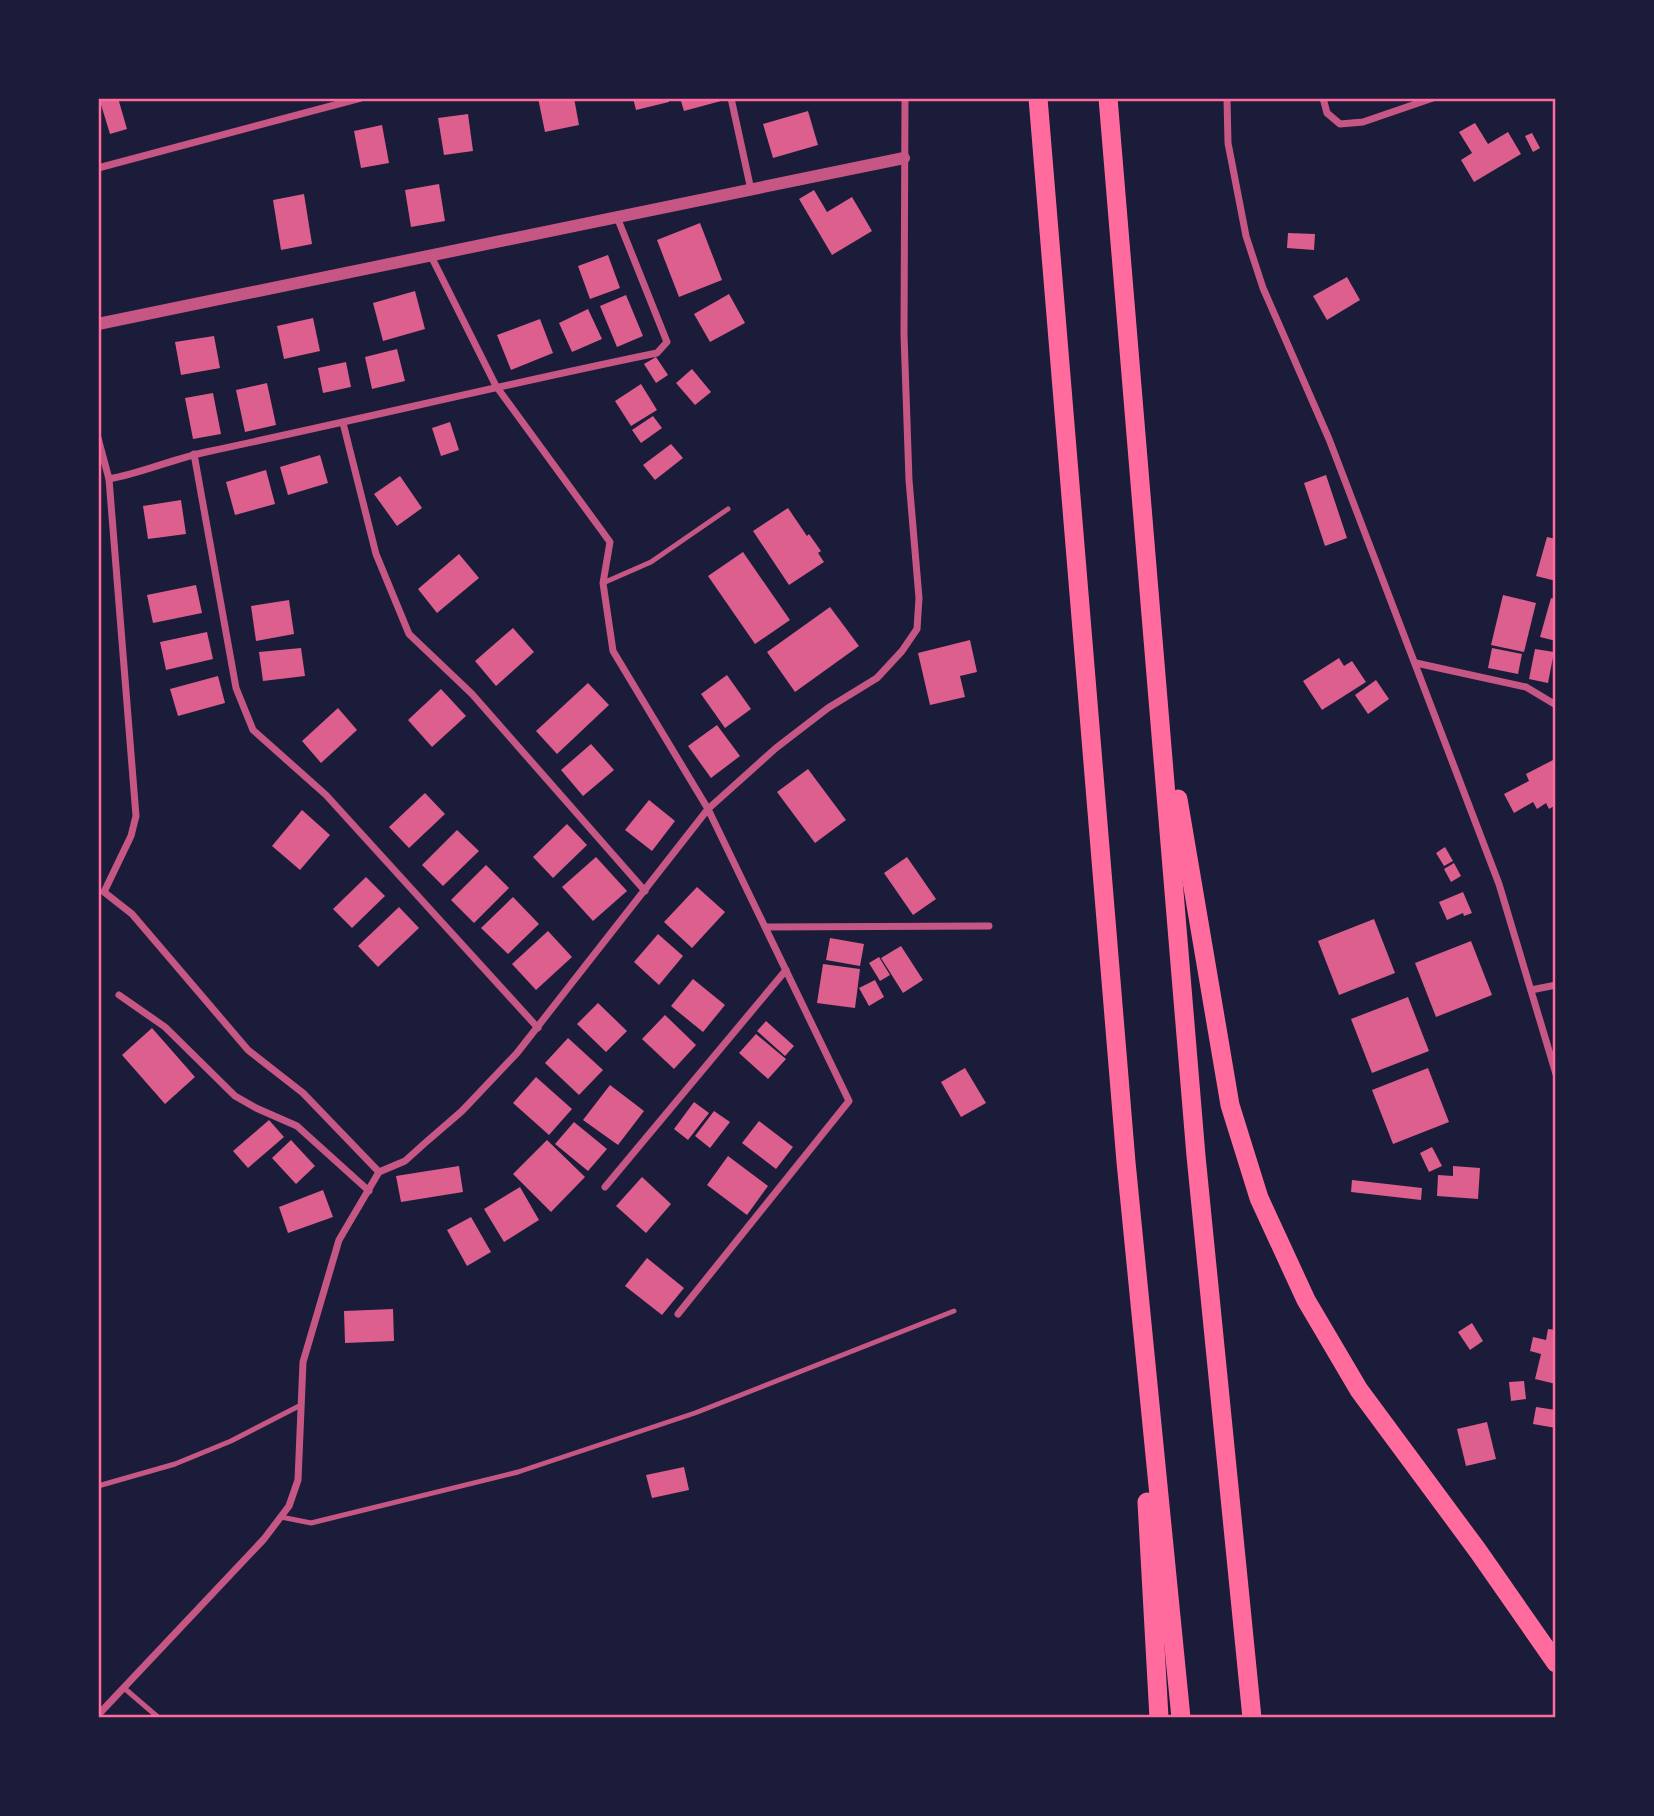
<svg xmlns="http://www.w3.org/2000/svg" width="1654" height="1816" viewBox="0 0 1654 1816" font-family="'Playfair Display',serif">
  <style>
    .building { fill: #dd5f8e }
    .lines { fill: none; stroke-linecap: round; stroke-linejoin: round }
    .service { stroke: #c65784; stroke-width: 5 }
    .minor { stroke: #c65784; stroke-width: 7 }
    .tertiary { stroke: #c65784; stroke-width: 12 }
    .motorway { stroke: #ff6b9d; stroke-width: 19 }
    .neatline { fill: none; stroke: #ff6b9d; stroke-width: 2.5 }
  </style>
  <rect width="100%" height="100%" fill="#1b1b3a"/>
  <!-- building -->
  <g class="building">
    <path d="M99 98H118L127 129 110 134Z"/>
    <path d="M538 98H574L579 125 545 132Z"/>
    <path d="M633 98H669V102L636 110Z"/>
    <path d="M680 98H720L721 101 684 111Z"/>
    <path d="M808 111 818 145 773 158 763 124Z"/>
    <path d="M468 114 473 151 444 155 438 118Z"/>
    <path d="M1475 123 1488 144 1508 132 1521 154 1474 182 1461 160 1472 153 1459 132Z"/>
    <path d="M382 125 389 163 361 168 354 131Z"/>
    <path d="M1532 133 1540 148 1533 152 1525 136Z"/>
    <path d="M439 184 445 221 411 227 405 190Z"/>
    <path d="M814 190 827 212 852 197 872 231 832 255 799 199Z"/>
    <path d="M304 194 312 244 281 250 273 200Z"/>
    <path d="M700 223 722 280 679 297 657 240Z"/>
    <path d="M1288 233 1315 234 1314 250 1287 248Z"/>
    <path d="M608 255 620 288 590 299 578 266Z"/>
    <path d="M1347 277 1360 300 1327 320 1313 296Z"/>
    <path d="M415 291 425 329 383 341 373 303Z"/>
    <path d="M729 294 745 323 710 342 694 314Z"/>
    <path d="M626 295 643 336 617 347 600 306Z"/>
    <path d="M588 309 602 339 572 352 559 323Z"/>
    <path d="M313 318 320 351 284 359 277 326Z"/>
    <path d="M540 319 553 353 511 370 497 335Z"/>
    <path d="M214 336 220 368 181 375 175 342Z"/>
    <path d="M397 349 405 381 372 389 365 357Z"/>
    <path d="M656 357 668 375 656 383 644 364Z"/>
    <path d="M346 362 351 387 323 393 318 368Z"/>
    <path d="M692 369 711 392 695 405 676 383Z"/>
    <path d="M267 383 276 425 245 432 236 390Z"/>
    <path d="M641 384 657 410 631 426 615 401Z"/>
    <path d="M213 393 221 434 193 439 185 398Z"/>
    <path d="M653 416 662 428 641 443 632 430Z"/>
    <path d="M450 422 459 450 441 456 432 428Z"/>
    <path d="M671 444 683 458 655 480 643 465Z"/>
    <path d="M320 455 328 483 288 495 280 467Z"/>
    <path d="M266 470 275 504 235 515 226 482Z"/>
    <path d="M1326 475 1347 538 1325 546 1304 483Z"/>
    <path d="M400 476 422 508 397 526 374 494Z"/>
    <path d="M181 500 186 534 148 539 143 506Z"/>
    <path d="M788 508 807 536 809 534 821 551 818 553 824 562 789 585 753 531Z"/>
    <path d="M1547 537 1556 539V581L1536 576Z"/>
    <path d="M743 552 790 620 755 644 708 576Z"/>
    <path d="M459 554 479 578 437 613 418 589Z"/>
    <path d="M196 585 202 613 153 623 147 595Z"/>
    <path d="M1503 595 1536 603 1524 652 1491 645Z"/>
    <path d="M1551 598 1556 599V641L1540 637Z"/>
    <path d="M289 600 294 634 256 641 251 606Z"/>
    <path d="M830 607 859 646 795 692 767 652Z"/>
    <path d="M513 628 534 652 496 686 475 661Z"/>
    <path d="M207 632 213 659 166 670 160 642Z"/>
    <path d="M970 640 977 672 960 676 965 697 930 705 918 653Z"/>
    <path d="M301 648 305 676 263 681 259 652Z"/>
    <path d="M1492 648 1522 654 1518 674 1488 668Z"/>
    <path d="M1535 649 1554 652 1548 683 1529 679Z"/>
    <path d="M1339 658 1344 666 1352 661 1366 682 1322 710 1303 681Z"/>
    <path d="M727 675 751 709 725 728 701 694Z"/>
    <path d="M218 676 225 703 178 716 170 689Z"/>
    <path d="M1376 680 1389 699 1368 714 1355 695Z"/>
    <path d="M588 683 609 705 557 754 536 731Z"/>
    <path d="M441 689 466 716 432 747 408 720Z"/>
    <path d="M338 708 357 730 321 763 302 741Z"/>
    <path d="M717 725 740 756 711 778 688 746Z"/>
    <path d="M591 744 614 770 583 796 561 770Z"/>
    <path d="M1553 760 1556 766V805L1549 809 1546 803 1537 809 1533 802 1514 813 1504 794 1529 781 1526 774Z"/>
    <path d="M808 769 846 820 815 843 777 792Z"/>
    <path d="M425 793 445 814 409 848 389 827Z"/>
    <path d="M649 800 675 821 652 851 625 830Z"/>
    <path d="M302 810 330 835 300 870 272 846Z"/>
    <path d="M567 824 587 845 553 878 533 857Z"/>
    <path d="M457 830 479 851 443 886 422 865Z"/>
    <path d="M1445 847 1453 861 1444 866 1436 853Z"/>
    <path d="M596 857 627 891 593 921 562 887Z"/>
    <path d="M907 857 936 899 913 915 884 873Z"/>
    <path d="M1454 863 1461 876 1451 882 1444 869Z"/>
    <path d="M486 865 509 888 474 923 451 900Z"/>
    <path d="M366 877 385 896 352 928 333 909Z"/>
    <path d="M697 887 725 912 692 948 664 922Z"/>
    <path d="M1463 892 1472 913 1464 916 1463 913 1447 920 1439 902Z"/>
    <path d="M513 897 539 924 508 954 481 928Z"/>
    <path d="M399 907 419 928 378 967 358 946Z"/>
    <path d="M1374 919 1395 973 1339 995 1318 941Z"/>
    <path d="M548 931 572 957 536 990 512 964Z"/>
    <path d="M658 934 683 956 659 985 634 962Z"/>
    <path d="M830 938 864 944 860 966 826 960Z"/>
    <path d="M1471 941 1492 995 1436 1017 1415 963Z"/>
    <path d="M901 946 923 980 903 993 881 958Z"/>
    <path d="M879 957 890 975 880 981 869 963Z"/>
    <path d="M823 964 860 969 855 1008 817 1003Z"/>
    <path d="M693 979 725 1005 703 1032 671 1006Z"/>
    <path d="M875 980 884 997 869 1006 859 988Z"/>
    <path d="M1408 997 1429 1051 1372 1073 1351 1019Z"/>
    <path d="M598 1003 627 1031 606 1052 577 1024Z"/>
    <path d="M665 1015 696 1045 674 1069 642 1039Z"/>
    <path d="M766 1021 794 1046 785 1056 757 1031Z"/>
    <path d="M152 1028 195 1077 165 1104 122 1055Z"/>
    <path d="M756 1034 786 1059 768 1079 739 1053Z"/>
    <path d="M568 1038 603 1070 579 1095 545 1063Z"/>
    <path d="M965 1068 986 1103 961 1117 941 1082Z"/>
    <path d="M1428 1068 1449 1122 1393 1144 1372 1090Z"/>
    <path d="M536 1077 572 1109 549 1135 513 1103Z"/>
    <path d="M610 1085 644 1111 618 1145 583 1120Z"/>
    <path d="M694 1102 709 1113 688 1140 674 1129Z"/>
    <path d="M714 1111 730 1122 710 1148 695 1136Z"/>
    <path d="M269 1120 284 1137 248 1168 233 1151Z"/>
    <path d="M759 1121 793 1147 776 1169 742 1143Z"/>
    <path d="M574 1122 607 1149 588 1171 555 1144Z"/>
    <path d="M291 1140 315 1166 296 1184 272 1158Z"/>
    <path d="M547 1140 585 1177 551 1212 513 1174Z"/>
    <path d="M1432 1147 1442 1166 1429 1172 1420 1153Z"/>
    <path d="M728 1156 768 1186 747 1215 707 1185Z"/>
    <path d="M459 1166 463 1192 401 1202 396 1176Z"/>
    <path d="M1453 1166 1480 1168 1478 1199 1437 1196 1438 1175 1453 1176Z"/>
    <path d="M642 1177 671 1204 646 1233 616 1206Z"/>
    <path d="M1352 1180 1422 1188 1421 1200 1351 1192Z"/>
    <path d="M520 1187 539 1220 504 1242 484 1209Z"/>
    <path d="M323 1190 333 1217 288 1233 279 1207Z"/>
    <path d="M471 1217 491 1252 467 1266 447 1230Z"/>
    <path d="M647 1258 684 1288 662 1315 625 1286Z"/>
    <path d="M393 1309 394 1341 345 1343 344 1311Z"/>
    <path d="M1472 1323 1483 1341 1470 1350 1458 1332Z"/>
    <path d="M1548 1329 1556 1330V1384L1535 1379 1541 1354 1530 1351 1533 1337 1546 1340Z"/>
    <path d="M1524 1381 1526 1399 1511 1401 1509 1382Z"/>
    <path d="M1536 1407 1556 1410V1428L1533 1424Z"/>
    <path d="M1487 1422 1496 1459 1466 1466 1457 1429Z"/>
    <path d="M684 1467 689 1490 652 1498 646 1475Z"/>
  </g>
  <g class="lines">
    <!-- service -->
    <g class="service">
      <path d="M603 583 651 562 728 509"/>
      <path d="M98 1486 175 1464 231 1441 301 1405"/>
      <path d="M281 1517 311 1523 518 1472 695 1413 954 1311"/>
      <path d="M124 1688 159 1718"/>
    </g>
    <!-- minor -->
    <g class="minor">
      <path d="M731 98 751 190"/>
      <path d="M1227 98 1228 143 1246 236 1263 288 1329 439 1499 884 1556 1074"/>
      <path d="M1323 98 1327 113 1340 124 1363 122 1433 98"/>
      <path d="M98 168 361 98"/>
      <path d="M431 256 496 386 610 542 603 583 613 651 708 809 849 1101 678 1314"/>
      <path d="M343 423 376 554 409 634 472 694 645 891"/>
      <path d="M98 438 109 479C142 473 173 459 206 452 357 420 506 384 657 353L667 342 617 217"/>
      <path d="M194 454 236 688 253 730 326 795 538 1028"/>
      <path d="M109 479 136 816 131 836 104 892 132 914 248 1050 303 1093 379 1172"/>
      <path d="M1416 663 1526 687 1556 705"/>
      <path d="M765 927 989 926"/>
      <path d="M1531 990 1556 985"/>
      <path d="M119 995 165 1027 235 1096 256 1108 297 1126 369 1191"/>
      <path d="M605 1187 786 970"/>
      <path d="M98 1715 264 1539 289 1506 298 1480 303 1362 339 1240 379 1172 405 1161 425 1143 462 1111 517 1053 708 809 776 748 828 708 877 678 902 651 917 629 919 598 909 480 904 335 905 98"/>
    </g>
    <!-- tertiary -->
    <path class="tertiary" d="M98 324 904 158"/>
    <!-- motorway -->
    <g class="motorway">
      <path d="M1038 98 1126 1162 1181 1718"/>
      <path d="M1108 98 1196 1156 1252 1718"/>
      <path d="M1178 799 1230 1105 1259 1198 1306 1300 1359 1390 1478 1551 1556 1663"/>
      <path d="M1147 1502 1159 1718"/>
    </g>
  </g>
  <!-- border -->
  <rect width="1654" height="1816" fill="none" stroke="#1b1b3a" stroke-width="200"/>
  <rect x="100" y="100" width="1454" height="1616" class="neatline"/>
</svg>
